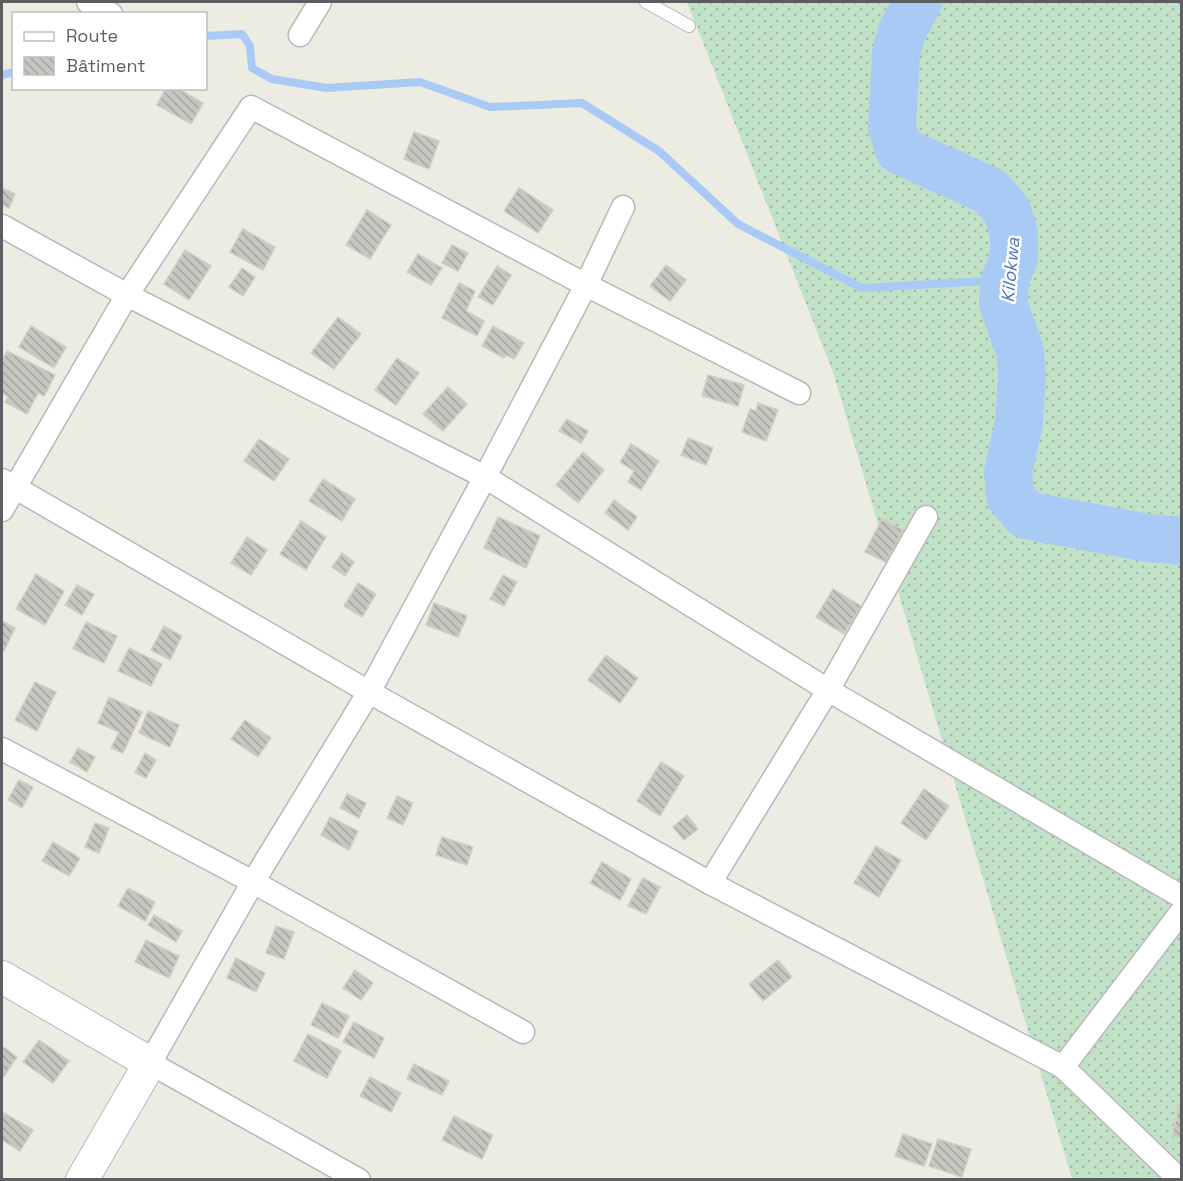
<svg xmlns="http://www.w3.org/2000/svg" width="1183" height="1181" viewBox="0 0 1183 1181" font-family="'Space Grotesk',sans-serif">
  <style>
    .grass { fill: url(#grass-dots) }
    .lines { fill: none; stroke-linecap: round; stroke-linejoin: round }
    .stream { stroke: #aacaf6; stroke-width: 8 }
    .river { stroke: #aacaf6; stroke-width: 48 }
    .building { fill: url(#building-back-hatch); stroke: #d1cec2; stroke-width: 1.5 }
    .lane-casing { stroke: #b6b8bc; stroke-width: 14 }
    .street-casing { stroke: #b6b8bc; stroke-width: 25 }
    .secondary-casing { stroke: #b7b9be; stroke-width: 34 }
    .lane { stroke: #fff; stroke-width: 12 }
    .street { stroke: #fff; stroke-width: 22 }
    .secondary { stroke: #fff; stroke-width: 32 }
    .labels { text-anchor: middle; dominant-baseline: central; stroke-width: 5; stroke-linejoin: round; paint-order: stroke }
    .water-label { font-size: 18px; font-style: italic; fill: #5073b6; stroke: #fff }
  </style>
  <defs>
    <pattern id="grass-dots" width="8" height="8" patternUnits="userSpaceOnUse" patternTransform="scale(1.5)"><rect width="8" height="8" fill="#c2e2c7"/><path d="M2 2h.1M6 6h.1" fill="none" stroke="#a1baa5" stroke-width="1.8" stroke-linecap="round"/></pattern>
    <pattern id="building-back-hatch" width="6" height="6" patternUnits="userSpaceOnUse" patternTransform="scale(1.5)"><rect width="6" height="6" fill="#c8c6c0"/><path d="M-1 5l2 2M0 0l6 6M5-1l2 2" fill="none" stroke="#a6a49f"/></pattern>
  </defs>
  <rect width="100%" height="100%" fill="#ecece3"/>
  <!-- grass -->
  <path class="grass" d="M687 2H1181V1179H1072L833 372Z"/>
  <g class="lines">
    <!-- stream -->
    <g class="stream">
      <path d="M206 36 242 34 250 46 252 68 272 79 327 88 420 82 490 107 582 103 659 151 738 224 862 288 1005 280"/>
      <path d="M2 75 14 72"/>
    </g>
    <!-- river -->
    <path class="river" d="M918 2 902 31 896 54 892 127 899 150 990 191 1007 211 1014 234V257L1005 280 1003 303 1020 351 1022 374 1019 423 1008 472 1010 496 1026 515 1147 538 1182 541"/>
  </g>
  <!-- building -->
  <g class="building">
    <path d="M166 88H177L203 103 191 124 157 105Z"/>
    <path d="M414 132 439 141 429 169 404 159Z"/>
    <path d="M2 188 15 194 9 208 2 205Z"/>
    <path d="M519 188 553 210 538 233 504 211Z"/>
    <path d="M367 210 391 225 370 259 346 245Z"/>
    <path d="M243 229 275 247 263 270 230 252Z"/>
    <path d="M452 245 468 253 458 271 442 263Z"/>
    <path d="M185 250 211 266 189 300 164 284Z"/>
    <path d="M418 254 442 268 431 285 407 272Z"/>
    <path d="M666 265 686 280 670 301 650 286Z"/>
    <path d="M497 266 511 275 493 305 478 297Z"/>
    <path d="M242 268 255 277 243 296 229 287Z"/>
    <path d="M459 283 475 291 466 311 484 321 477 336 442 318Z"/>
    <path d="M338 317 361 334 334 369 311 353Z"/>
    <path d="M31 326 66 347 54 368 19 347Z"/>
    <path d="M493 326 524 343 514 359 506 355 504 358 482 346Z"/>
    <path d="M7 351 55 375 44 396 38 393 27 414 5 402 8 397 2 393V361Z"/>
    <path d="M397 358 419 373 396 405 375 390Z"/>
    <path d="M708 375 744 385 738 406 702 396Z"/>
    <path d="M448 387 467 404 443 431 423 414Z"/>
    <path d="M758 403 778 410 766 441 742 432 750 409 756 411Z"/>
    <path d="M567 419 588 431 581 443 559 431Z"/>
    <path d="M688 438 713 448 706 465 681 455Z"/>
    <path d="M259 439 289 459 274 481 244 461Z"/>
    <path d="M631 444 659 461 641 490 628 482 634 471 620 462Z"/>
    <path d="M583 452 604 470 578 503 556 485Z"/>
    <path d="M323 479 355 499 342 521 309 501Z"/>
    <path d="M614 500 637 517 628 530 605 513Z"/>
    <path d="M498 517 540 536 526 568 484 548Z"/>
    <path d="M882 519 903 530 886 562 865 552Z"/>
    <path d="M301 521 326 537 306 570 280 554Z"/>
    <path d="M247 537 267 550 251 575 231 563Z"/>
    <path d="M342 553 354 562 345 576 332 567Z"/>
    <path d="M36 574 64 591 45 625 16 609Z"/>
    <path d="M503 575 517 582 504 606 490 599Z"/>
    <path d="M358 583 376 594 362 617 344 606Z"/>
    <path d="M77 585 94 594 82 615 65 605Z"/>
    <path d="M833 589 861 606 844 634 816 617Z"/>
    <path d="M434 603 467 616 458 637 426 625Z"/>
    <path d="M2 621 15 628 4 651 2 649Z"/>
    <path d="M86 622 117 636 104 663 73 649Z"/>
    <path d="M164 626 182 636 170 660 151 650Z"/>
    <path d="M129 648 162 664 151 686 118 671Z"/>
    <path d="M606 655 638 678 620 703 588 680Z"/>
    <path d="M35 682 56 692 37 731 15 720Z"/>
    <path d="M109 697 142 712 123 753 111 748 119 732 98 723Z"/>
    <path d="M148 711 179 725 170 747 139 733Z"/>
    <path d="M245 720 271 738 258 757 231 739Z"/>
    <path d="M78 748 95 757 87 772 70 762Z"/>
    <path d="M145 753 156 760 146 778 135 773Z"/>
    <path d="M661 762 684 776 660 816 637 801Z"/>
    <path d="M19 780 33 787 22 808 8 800Z"/>
    <path d="M924 789 949 806 926 840 901 823Z"/>
    <path d="M347 794 366 803 359 818 340 808Z"/>
    <path d="M397 796 413 803 403 825 387 818Z"/>
    <path d="M687 815 698 829 684 840 673 827Z"/>
    <path d="M330 817 358 831 349 850 321 835Z"/>
    <path d="M95 823 109 828 99 853 85 847Z"/>
    <path d="M442 837 473 847 467 865 436 855Z"/>
    <path d="M53 842 80 858 69 876 42 861Z"/>
    <path d="M876 846 901 860 879 897 854 883Z"/>
    <path d="M602 862 631 879 620 900 590 883Z"/>
    <path d="M643 878 660 887 646 914 628 906Z"/>
    <path d="M128 888 155 902 145 921 118 906Z"/>
    <path d="M154 915 182 931 176 942 148 925Z"/>
    <path d="M276 926 294 932 284 959 266 953Z"/>
    <path d="M146 940 179 956 169 978 135 962Z"/>
    <path d="M236 958 265 973 256 992 227 978Z"/>
    <path d="M778 960 792 977 763 1001 749 984Z"/>
    <path d="M355 970 373 983 361 1000 343 988Z"/>
    <path d="M322 1003 349 1016 338 1038 311 1025Z"/>
    <path d="M354 1022 384 1038 374 1058 343 1042Z"/>
    <path d="M308 1034 341 1051 327 1078 294 1061Z"/>
    <path d="M39 1040 69 1061 53 1083 23 1062Z"/>
    <path d="M2 1046 17 1057 2 1079Z"/>
    <path d="M414 1064 449 1081 442 1095 407 1079Z"/>
    <path d="M370 1077 401 1093 391 1112 360 1096Z"/>
    <path d="M1180 1103H1182V1138L1172 1136Z"/>
    <path d="M4 1113 33 1130 20 1151 2 1140V1117Z"/>
    <path d="M454 1116 493 1135 482 1159 442 1140Z"/>
    <path d="M903 1134 932 1144 924 1166 895 1156Z"/>
    <path d="M938 1139 971 1149 962 1177 929 1166Z"/>
  </g>
  <g class="lines">
    <defs>
      <path id="lane" d="M646 2 689 26"/>
      <g id="street">
        <path d="M88 2 111 14"/>
        <path d="M300 35 320 2"/>
        <path d="M2 226 127 295 485 477 828 690 1182 897"/>
        <path d="M2 480 369 692 710 883 1063 1067 1180 1180"/>
        <path d="M2 510 127 295 251 107 586 285 799 393"/>
        <path d="M2 749 253 882 523 1032"/>
        <path d="M710 883 828 690 926 517"/>
        <path d="M1063 1067 1182 911"/>
        <path d="M359 1180 150 1063 253 882 369 692 485 477 586 285 623 207"/>
      </g>
      <path id="secondary" d="M2 977 150 1063 82 1180"/>
    </defs>
    <!-- lane casing -->
    <use href="#lane" class="lane-casing"/>
    <!-- street casing -->
    <use href="#street" class="street-casing"/>
    <!-- secondary casing -->
    <use href="#secondary" class="secondary-casing"/>
    <!-- lane -->
    <use href="#lane" class="lane"/>
    <!-- street -->
    <use href="#street" class="street"/>
    <!-- secondary -->
    <use href="#secondary" class="secondary"/>
  </g>
  <g class="labels">
    <!-- water labels -->
    <g class="water-label">
      <text transform="translate(1010 270) rotate(-85)">Kilokwa</text>
    </g>
  </g>
  <!-- border -->
  <rect width="1183" height="1181" fill="none" stroke="#5c5e62" stroke-width="6"/>
  <!-- legend -->
  <rect x="12" y="12" width="195" height="78" fill="#ffffff" stroke="#bebfc0" stroke-width="1.5"/>
  <rect x="24" y="32" width="30" height="9" fill="#ffffff" stroke="#bebfc0" stroke-width="1.5"/>
  <text x="66" y="42" font-size="18" fill="#5c5e62">Route</text>
  <rect x="24" y="57" width="30" height="18" fill="url(#building-back-hatch)" stroke="#bebfc0" stroke-width="1.5"/>
  <text x="66" y="72" font-size="18" fill="#5c5e62">Bâtiment</text>
</svg>
